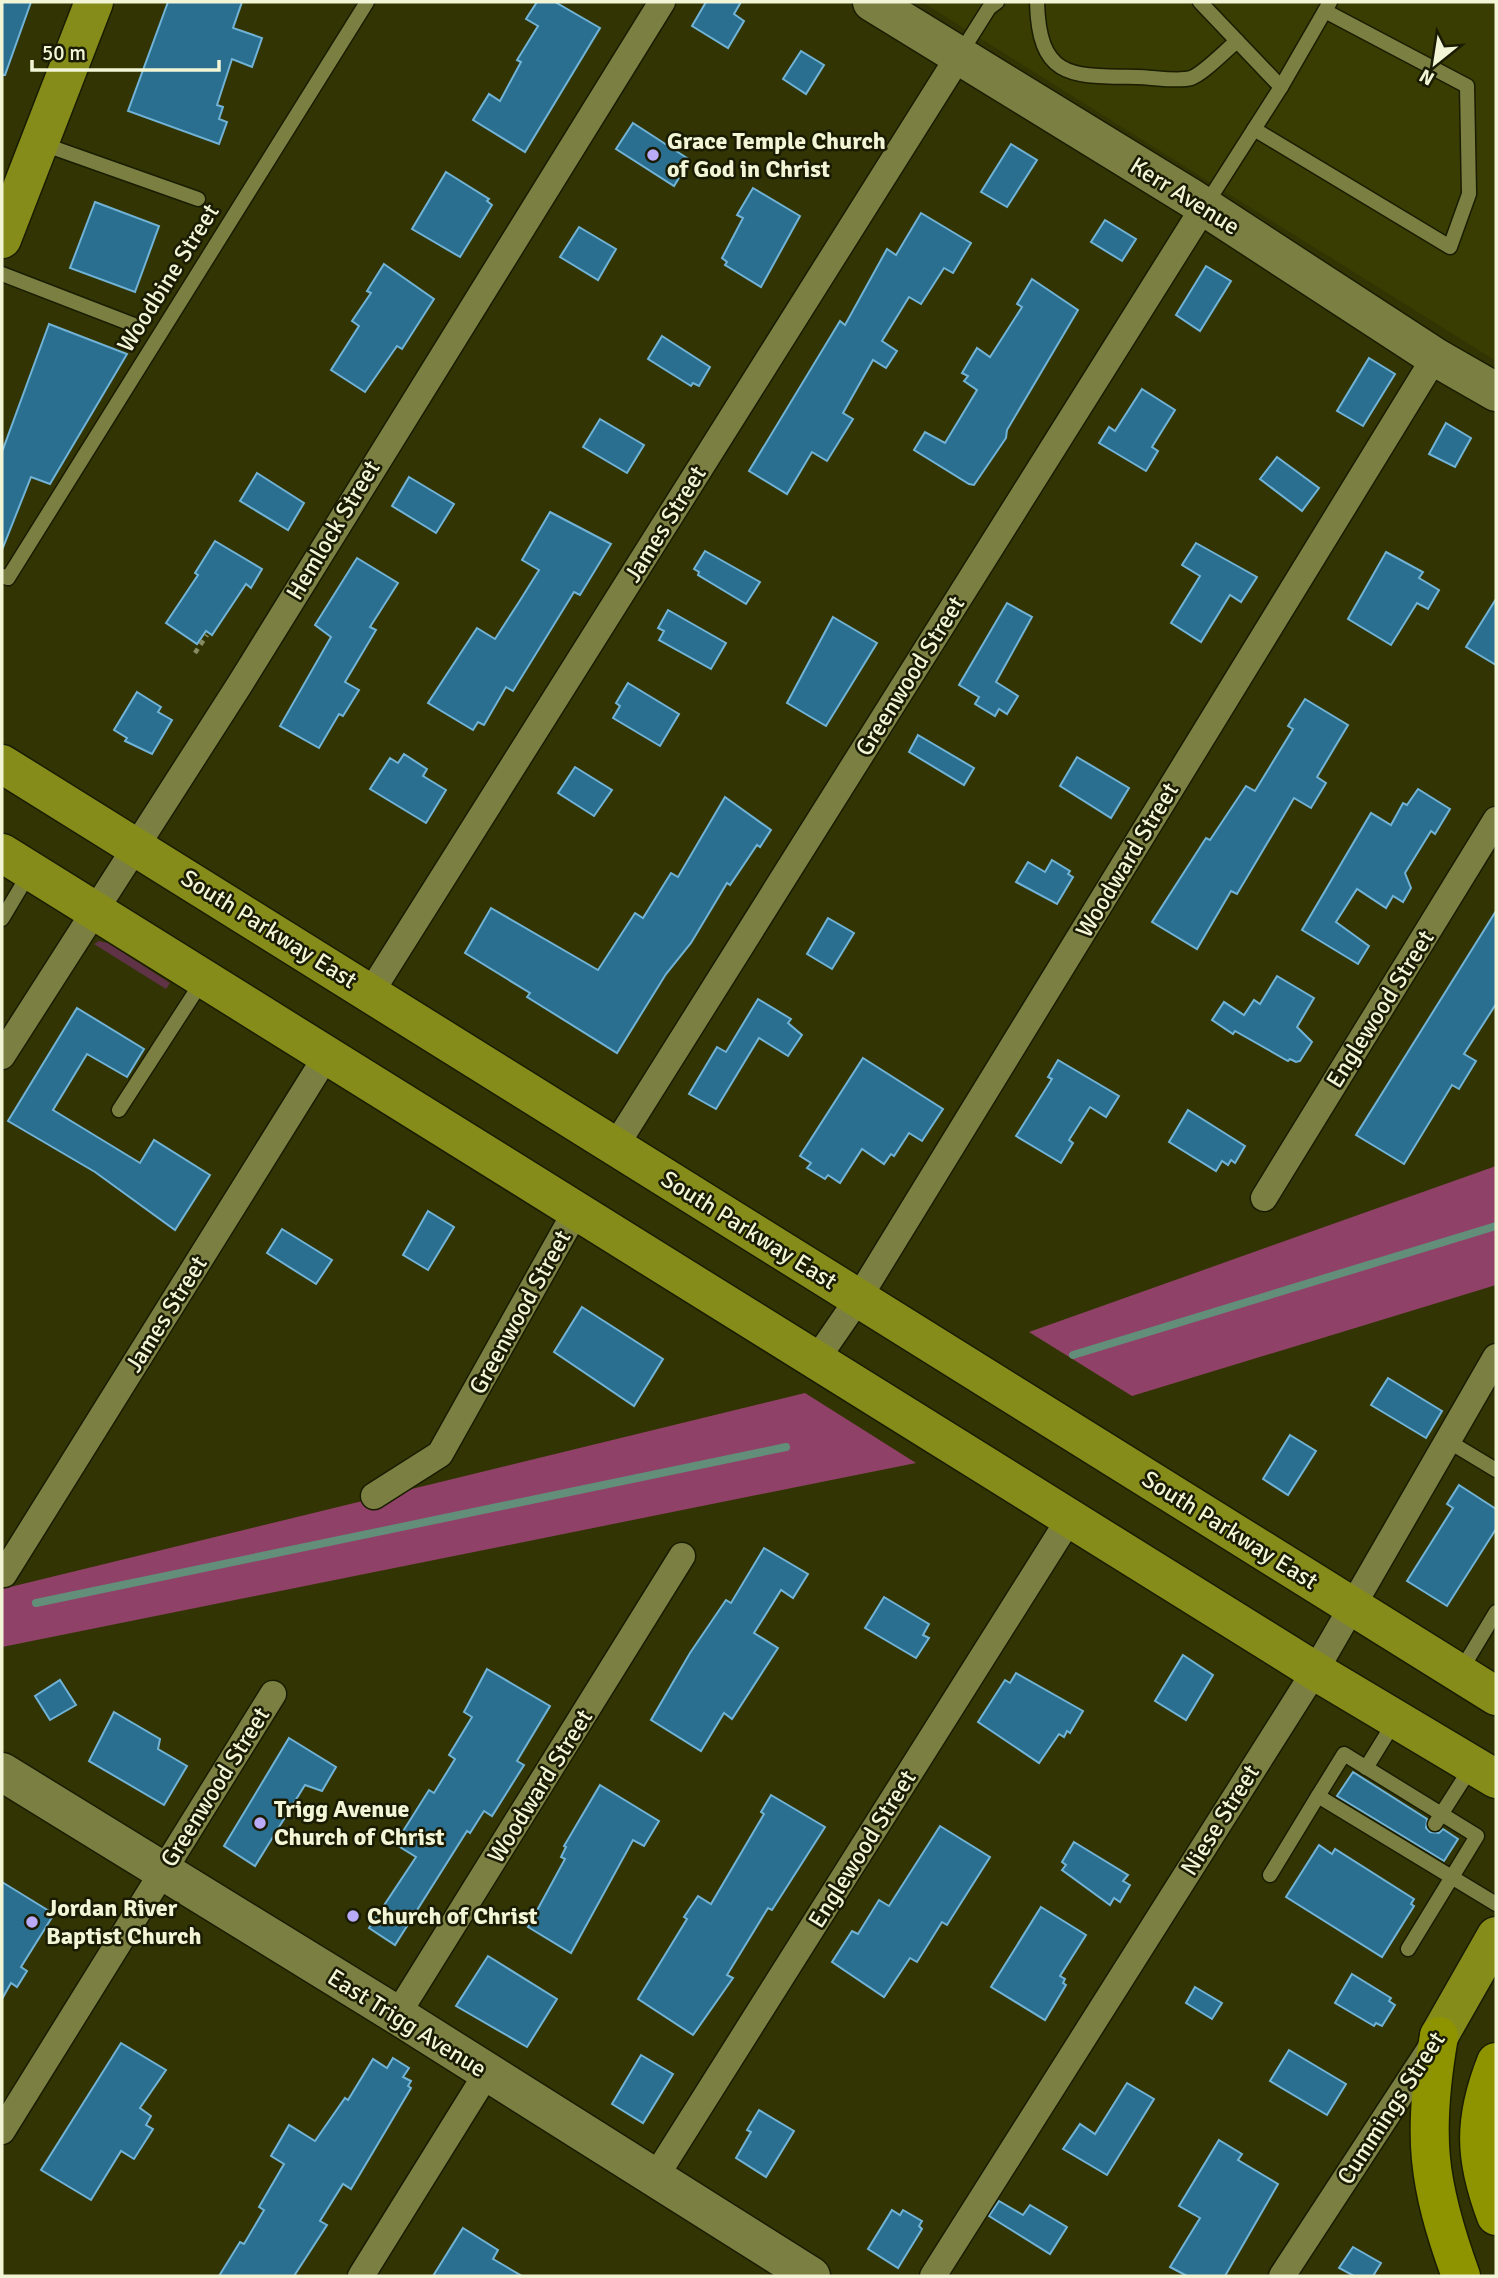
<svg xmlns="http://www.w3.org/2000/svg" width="1498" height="2278" viewBox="0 0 1498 2278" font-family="Signika,sans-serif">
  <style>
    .built { fill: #3a3d01 }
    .green { fill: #5f3246 }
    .forest { fill: #904167 }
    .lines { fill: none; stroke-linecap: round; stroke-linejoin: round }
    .stream { stroke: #628e7a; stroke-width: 8 }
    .building { fill: #2b6f90; stroke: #71b3d6; stroke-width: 2 }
    .lane-casing { stroke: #1a1c00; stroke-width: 17 }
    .street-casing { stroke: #1a1c00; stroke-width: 29 }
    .secondary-casing { stroke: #1a1c00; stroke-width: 41 }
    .primary-casing { stroke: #1a1c00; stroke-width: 41 }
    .highway-casing { stroke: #1a1c00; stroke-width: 41 }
    .path { stroke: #888b61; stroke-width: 4.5; stroke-dasharray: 5 5; stroke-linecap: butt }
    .lane { stroke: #7b8042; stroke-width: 14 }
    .street { stroke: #7b8042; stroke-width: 26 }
    .secondary { stroke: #7b8042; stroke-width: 38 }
    .primary { stroke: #868c1a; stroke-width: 38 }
    .highway { stroke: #8e9400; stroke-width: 38 }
    .poi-dot { fill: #b9abf7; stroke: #1a1b03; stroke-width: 2.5 }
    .labels { text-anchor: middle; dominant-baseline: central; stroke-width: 5; stroke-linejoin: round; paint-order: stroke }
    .poi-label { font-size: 24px; font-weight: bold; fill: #f2f6d6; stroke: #1a1b03; text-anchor: start }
    .street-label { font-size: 24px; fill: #f2f6d6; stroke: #1a1b03 }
  </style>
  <rect width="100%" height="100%" fill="#323503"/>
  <!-- built -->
  <path class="built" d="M922 2H1496V361Z"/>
  <!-- green -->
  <path class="green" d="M99 941 108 943 170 983 166 989 94 944Z"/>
  <!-- forest -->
  <g class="forest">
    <path d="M1496 1166V1285L1132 1396 1029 1332Z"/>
    <path d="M805 1393 916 1463 2 1647V1589Z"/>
  </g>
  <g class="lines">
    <!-- stream -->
    <g class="stream">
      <path d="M1073 1355 1496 1226"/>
      <path d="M36 1603 786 1447"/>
    </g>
  </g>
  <!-- building -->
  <g class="building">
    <path d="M2 2H31L5 75H2Z"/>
    <path d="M168 2H242L233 28 262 38 252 67 232 59 217 105 223 107 219 119 227 122 219 144 128 111Z"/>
    <path d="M537 2H555L600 28 525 152 473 120 489 94 500 101 521 62 517 60 538 26 526 19Z"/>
    <path d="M706 2H741L734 14 744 21 728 48 692 26Z"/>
    <path d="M801 51 824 65 806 94 783 79Z"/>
    <path d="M633 123 690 160 674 186 616 149Z"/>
    <path d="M1011 144 1037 160 1007 207 981 192Z"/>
    <path d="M446 172 489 199 487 201 492 205 460 257 412 229Z"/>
    <path d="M753 188 800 216 761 287 725 265 727 262 722 258 743 218 737 215Z"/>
    <path d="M95 202 159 226 135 292 70 268Z"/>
    <path d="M921 213 971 243 953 273 944 268 921 304 909 297 882 341 897 351 886 368 873 360 843 413 853 419 827 461 812 452 787 494 749 471 840 321 845 325 887 249 896 255Z"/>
    <path d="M1105 220 1136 239 1122 261 1091 242Z"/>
    <path d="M579 227 616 249 598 280 560 257Z"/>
    <path d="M384 264 434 299 402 349 397 346 365 392 331 370 359 326 352 321 371 293 367 291Z"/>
    <path d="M1206 266 1231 281 1200 331 1176 315Z"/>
    <path d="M1032 279 1078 310 1007 430 1006 438 974 485 969 484 914 450 925 432 945 443 977 390 964 381 968 376 962 373 977 348 990 357 1022 307 1017 304Z"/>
    <path d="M49 324 127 354 50 484 31 477 2 550V452Z"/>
    <path d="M662 336 710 367 699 386 693 383 691 386 648 359Z"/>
    <path d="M1369 358 1395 374 1363 426 1337 411Z"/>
    <path d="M1142 389 1175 410 1152 447 1158 451 1146 471 1099 443 1109 427 1115 431Z"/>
    <path d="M600 419 644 445 627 473 583 447Z"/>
    <path d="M1446 423 1471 438 1455 467 1429 454Z"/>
    <path d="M1277 457 1319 488 1302 511 1260 479Z"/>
    <path d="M257 473 304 503 288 530 240 501Z"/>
    <path d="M409 477 454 504 436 533 392 506Z"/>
    <path d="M550 512 611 544 580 595 574 592 513 691 506 687 484 725 478 722 473 730 428 703 477 628 495 639 519 602 539 570 522 560Z"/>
    <path d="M215 541 262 569 251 588 246 584 212 635 206 631 197 644 166 623 198 575 195 573Z"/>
    <path d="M1196 543 1257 577 1241 602 1230 595 1201 642 1171 623 1200 576 1182 565Z"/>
    <path d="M705 551 760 582 746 604 698 575 699 572 694 569Z"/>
    <path d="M1386 552 1423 572 1419 578 1439 590 1428 609 1417 603 1391 645 1348 619Z"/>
    <path d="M357 558 398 583 370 627 376 630 345 682 359 690 343 716 339 714 319 748 280 726 331 637 315 625Z"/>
    <path d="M1496 599V665L1466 647Z"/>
    <path d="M1007 603 1032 617 996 682 1018 696 1007 714 999 709 995 716 975 704 979 697 959 685Z"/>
    <path d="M668 610 726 643 711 669 659 640 664 631 658 628Z"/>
    <path d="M833 617 877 643 826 726 787 703Z"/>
    <path d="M628 683 679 714 660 746 613 718 620 706 616 703Z"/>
    <path d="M137 692 161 707 158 712 172 720 152 754 125 741 127 738 114 730Z"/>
    <path d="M1305 699 1348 725 1317 777 1326 783 1311 808 1294 798 1237 894 1231 891 1197 949 1152 922 1206 838 1210 840 1246 786 1255 791 1293 729 1288 726Z"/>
    <path d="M918 735 974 768 964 785 909 752Z"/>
    <path d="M404 754 427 769 423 776 446 790 426 823 370 789 390 758 398 763Z"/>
    <path d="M1077 757 1129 788 1111 818 1060 786Z"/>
    <path d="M575 767 612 790 594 816 558 793Z"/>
    <path d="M1418 789 1450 809 1435 834 1431 831 1405 873 1411 888 1403 902 1393 896 1386 908 1357 889 1336 922 1369 946 1358 964 1302 930 1371 813 1391 825 1403 803 1407 805Z"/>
    <path d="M725 797 771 830 760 847 757 845 730 885 727 883 691 943 666 974 617 1053 527 997 530 993 465 953 491 908 598 970 635 913 643 918 671 873 678 877Z"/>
    <path d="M1052 860 1070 871 1068 874 1073 877 1057 904 1016 882 1028 862 1045 872Z"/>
    <path d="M1496 911V1004L1464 1054 1476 1061 1459 1089 1452 1085 1404 1164 1356 1135Z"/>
    <path d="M828 918 854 933 832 969 807 954Z"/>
    <path d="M1277 976 1314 998 1297 1027 1312 1042 1300 1061 1296 1062 1290 1059 1288 1061 1235 1031 1233 1034 1212 1020 1224 1002 1244 1015 1254 1000 1260 1004Z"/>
    <path d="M758 999 791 1019 788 1023 802 1035 788 1056 759 1038 716 1109 689 1094 717 1047 726 1052Z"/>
    <path d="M77 1008 144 1049 127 1077 87 1054 53 1110 140 1163 154 1140 210 1175 175 1230 95 1172 8 1121Z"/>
    <path d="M863 1058 943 1109 922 1141 909 1133 894 1156 891 1154 884 1164 862 1149 840 1183 828 1175 825 1179 807 1168 811 1163 800 1156Z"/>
    <path d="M1058 1060 1119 1096 1106 1117 1090 1107 1069 1140 1073 1143 1061 1163 1016 1136 1052 1079 1048 1077Z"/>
    <path d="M1188 1110 1245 1146 1235 1163 1231 1160 1228 1165 1222 1161 1216 1171 1169 1142Z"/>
    <path d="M428 1211 454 1227 428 1270 403 1255Z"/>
    <path d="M282 1229 332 1260 316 1284 267 1253Z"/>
    <path d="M582 1307 663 1359 634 1406 554 1352Z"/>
    <path d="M1388 1378 1442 1411 1426 1438 1371 1405Z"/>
    <path d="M1290 1435 1316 1451 1288 1495 1263 1479Z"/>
    <path d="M1459 1485 1496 1509V1529L1447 1606 1407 1581 1453 1508 1447 1504Z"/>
    <path d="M764 1548 808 1574 793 1598 781 1590 754 1633 778 1648 732 1719 724 1713 701 1751 651 1720 690 1653 726 1600 731 1603Z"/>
    <path d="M884 1597 929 1624 923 1635 929 1638 916 1658 865 1628Z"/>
    <path d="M1183 1655 1213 1675 1186 1720 1155 1701Z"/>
    <path d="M487 1669 550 1706 517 1761 524 1765 492 1816 484 1811 470 1833 467 1831 395 1945 369 1928 416 1857 395 1844 429 1790 434 1793 455 1759 449 1755 472 1717 464 1712Z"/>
    <path d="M1016 1673 1083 1711 1070 1733 1067 1731 1064 1737 1059 1734 1039 1763 978 1722 1005 1680 1010 1683Z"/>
    <path d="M60 1680 76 1705 50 1720 35 1696Z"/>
    <path d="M114 1712 160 1739 158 1749 187 1766 164 1805 89 1761Z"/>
    <path d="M289 1738 336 1767 322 1791 305 1785 255 1866 224 1846Z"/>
    <path d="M1353 1772 1427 1819 1426 1828 1430 1832 1439 1833 1443 1829 1458 1839 1444 1861 1337 1796Z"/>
    <path d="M600 1785 659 1821 644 1846 633 1840 571 1953 528 1927 565 1859 561 1857 566 1847 564 1846Z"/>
    <path d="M771 1795 825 1827 772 1910 768 1908 727 1975 733 1978 693 2035 638 1999 687 1919 684 1917 698 1896 711 1904 764 1814 761 1812Z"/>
    <path d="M940 1826 990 1857 947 1925 942 1922 917 1962 910 1958 884 1997 832 1962 852 1931 858 1934 879 1900 889 1906Z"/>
    <path d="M1074 1842 1128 1875 1123 1881 1130 1885 1120 1902 1114 1898 1110 1905 1062 1870 1066 1865 1062 1862Z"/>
    <path d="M1319 1845 1332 1854 1335 1849 1414 1899 1411 1904 1414 1906 1382 1957 1286 1897Z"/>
    <path d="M2 1882 54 1914 21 1967 27 1971 17 1987 11 1983 2 1999Z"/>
    <path d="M1041 1907 1086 1935 1060 1976 1065 1979 1063 1983 1066 1985 1045 2020 991 1987Z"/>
    <path d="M488 1956 557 1999 527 2047 456 2006Z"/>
    <path d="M1352 1974 1391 1998 1389 2001 1395 2005 1382 2026 1376 2023 1374 2026 1335 2003Z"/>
    <path d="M1195 1987 1222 2003 1212 2019 1186 2003Z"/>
    <path d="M121 2043 166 2070 140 2108 151 2116 146 2125 153 2129 134 2159 121 2151 91 2200 41 2170Z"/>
    <path d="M1289 2050 1346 2084 1327 2115 1270 2081Z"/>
    <path d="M641 2055 673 2074 643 2123 612 2104Z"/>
    <path d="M393 2058 409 2068 403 2077 411 2081 408 2086 411 2088 351 2189 343 2184 320 2221 327 2225 294 2276H219L240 2242 244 2244 264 2210 259 2207 284 2164 271 2156 289 2125 315 2141 345 2098 348 2100 373 2059 387 2068Z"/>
    <path d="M1127 2083 1154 2099 1107 2175 1063 2149 1080 2124 1095 2134Z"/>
    <path d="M759 2110 794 2131 766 2177 736 2158 751 2132 747 2130Z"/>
    <path d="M1219 2140 1242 2154 1238 2160 1278 2184 1225 2276H1187L1170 2267 1200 2218 1179 2206Z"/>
    <path d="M999 2201 1023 2215 1030 2205 1067 2227 1050 2254 989 2216Z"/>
    <path d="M892 2210 900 2215 903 2210 922 2221 919 2226 922 2229 898 2268 868 2249Z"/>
    <path d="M463 2228 498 2250 493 2259 522 2276H433Z"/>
    <path d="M1353 2247 1381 2263 1373 2276H1354L1339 2268Z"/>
  </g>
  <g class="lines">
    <defs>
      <g id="lane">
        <path d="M1037 2C1039 80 1072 76 1137 77 1152 77 1177 82 1191 78 1203 74 1226 50 1237 41"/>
        <path d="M1200 2 1281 87"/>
        <path d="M960 54 989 8 997 2"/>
        <path d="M1254 129 1450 247 1469 194 1467 86 1325 11"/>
        <path d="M40 143 198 199"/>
        <path d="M1205 206 1281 87 1330 2"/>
        <path d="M2 274 134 325"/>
        <path d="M2 576 8 578 367 2"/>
        <path d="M2 919 30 872"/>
        <path d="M119 1110 203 980"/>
        <path d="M1448 1441 1496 1470"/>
        <path d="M1460 1672 1496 1612"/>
        <path d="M1366 1768 1395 1721"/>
        <path d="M1435 1824 1472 1766"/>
        <path d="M1270 1875 1318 1796"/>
        <path d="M1408 1949 1477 1836 1344 1754 1318 1796 1496 1904"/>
      </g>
      <g id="street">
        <path d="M371 992 959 56"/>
        <path d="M2 1056 240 684 662 2"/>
        <path d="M616 1145 1204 207"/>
        <path d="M1264 1198 1496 820"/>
        <path d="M816 1360 858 1299 1435 357"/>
        <path d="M374 1496 440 1454 576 1211"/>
        <path d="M2 1572 4 1574 327 1055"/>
        <path d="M397 2015 682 1556"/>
        <path d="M2 2131 273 1694"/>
        <path d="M654 2179 1070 1518"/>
        <path d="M361 2276 487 2073"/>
        <path d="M933 2276 1315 1671 1496 1357"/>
        <path d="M1282 2276 1434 2043"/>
      </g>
      <g id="secondary">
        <path d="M872 2 1191 198 1435 357 1496 392"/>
        <path d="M2 1772 397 2015 811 2276"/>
      </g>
      <g id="primary">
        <path d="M2 239 94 2"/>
        <path d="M2 764 1496 1696"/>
        <path d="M2 853 1315 1671 1496 1779"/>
        <path d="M1439 2036 1496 1936"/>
      </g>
      <g id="highway">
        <path d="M1439 2036C1422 2134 1427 2183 1461 2276"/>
        <path d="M1496 2062C1473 2120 1474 2158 1496 2216"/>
      </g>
    </defs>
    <!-- lane casing -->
    <use href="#lane" class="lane-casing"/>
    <!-- street casing -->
    <use href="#street" class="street-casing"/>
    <!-- secondary casing -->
    <use href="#secondary" class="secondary-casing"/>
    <!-- primary casing -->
    <use href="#primary" class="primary-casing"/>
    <!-- highway casing -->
    <use href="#highway" class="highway-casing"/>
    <!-- path -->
    <path class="path" d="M195 653 207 635"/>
    <!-- lane -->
    <use href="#lane" class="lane"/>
    <!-- street -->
    <use href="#street" class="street"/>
    <!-- secondary -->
    <use href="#secondary" class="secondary"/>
    <!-- primary -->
    <use href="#primary" class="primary"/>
    <!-- highway -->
    <use href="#highway" class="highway"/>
  </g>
  <!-- markers -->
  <g class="poi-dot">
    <circle cx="653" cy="155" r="7"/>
    <circle cx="260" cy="1823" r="7"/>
    <circle cx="353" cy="1916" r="7"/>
    <circle cx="32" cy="1922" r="7"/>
  </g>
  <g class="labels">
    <!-- poi labels -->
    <g class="poi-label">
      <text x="667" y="141">Grace Temple Church<tspan x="667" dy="28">of God in Christ</tspan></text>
      <text x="274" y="1809">Trigg Avenue<tspan x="274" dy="28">Church of Christ</tspan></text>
      <text x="46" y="1908">Jordan River<tspan x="46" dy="28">Baptist Church</tspan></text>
      <text x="367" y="1916">Church of Christ</text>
    </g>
    <!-- street labels -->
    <g class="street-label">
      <text transform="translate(1185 196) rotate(32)">Kerr Avenue</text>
      <text transform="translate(168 278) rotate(-58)">Woodbine Street</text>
      <text transform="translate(665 524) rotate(-58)">James Street</text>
      <text transform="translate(333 530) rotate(-59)">Hemlock Street</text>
      <text transform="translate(910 676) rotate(-58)">Greenwood Street</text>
      <text transform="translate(1127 860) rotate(-59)">Woodward Street</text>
      <text transform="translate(269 929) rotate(32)">South Parkway East</text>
      <text transform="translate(1380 1009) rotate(-58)">Englewood Street</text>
      <text transform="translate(749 1230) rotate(32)">South Parkway East</text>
      <text transform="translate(520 1312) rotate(-61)">Greenwood Street</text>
      <text transform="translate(166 1314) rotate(-58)">James Street</text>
      <text transform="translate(1230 1530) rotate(32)">South Parkway East</text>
      <text transform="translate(540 1786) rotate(-58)">Woodward Street</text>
      <text transform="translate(215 1787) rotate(-58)">Greenwood Street</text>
      <text transform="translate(1220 1820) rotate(-58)">Niese Street</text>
      <text transform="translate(862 1849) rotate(-58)">Englewood Street</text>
      <text transform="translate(407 2023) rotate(32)">East Trigg Avenue</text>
      <text transform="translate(1391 2108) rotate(-57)">Cummings Street</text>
    </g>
  </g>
  <!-- border -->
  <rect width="1498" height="2278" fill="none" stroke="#f2f6d6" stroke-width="7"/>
  <!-- north arrow -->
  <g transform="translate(1435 63) rotate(210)" stroke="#1a1b03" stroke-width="5" paint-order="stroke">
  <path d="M0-5L12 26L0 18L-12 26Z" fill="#f2f6d6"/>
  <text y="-10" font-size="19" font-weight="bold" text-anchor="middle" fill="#f2f6d6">N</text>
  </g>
  <!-- scale -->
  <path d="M32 60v10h187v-10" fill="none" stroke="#f2f6d6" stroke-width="3.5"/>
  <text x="42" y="60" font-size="21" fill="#f2f6d6" stroke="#1a1b03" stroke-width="5" paint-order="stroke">50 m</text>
</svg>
